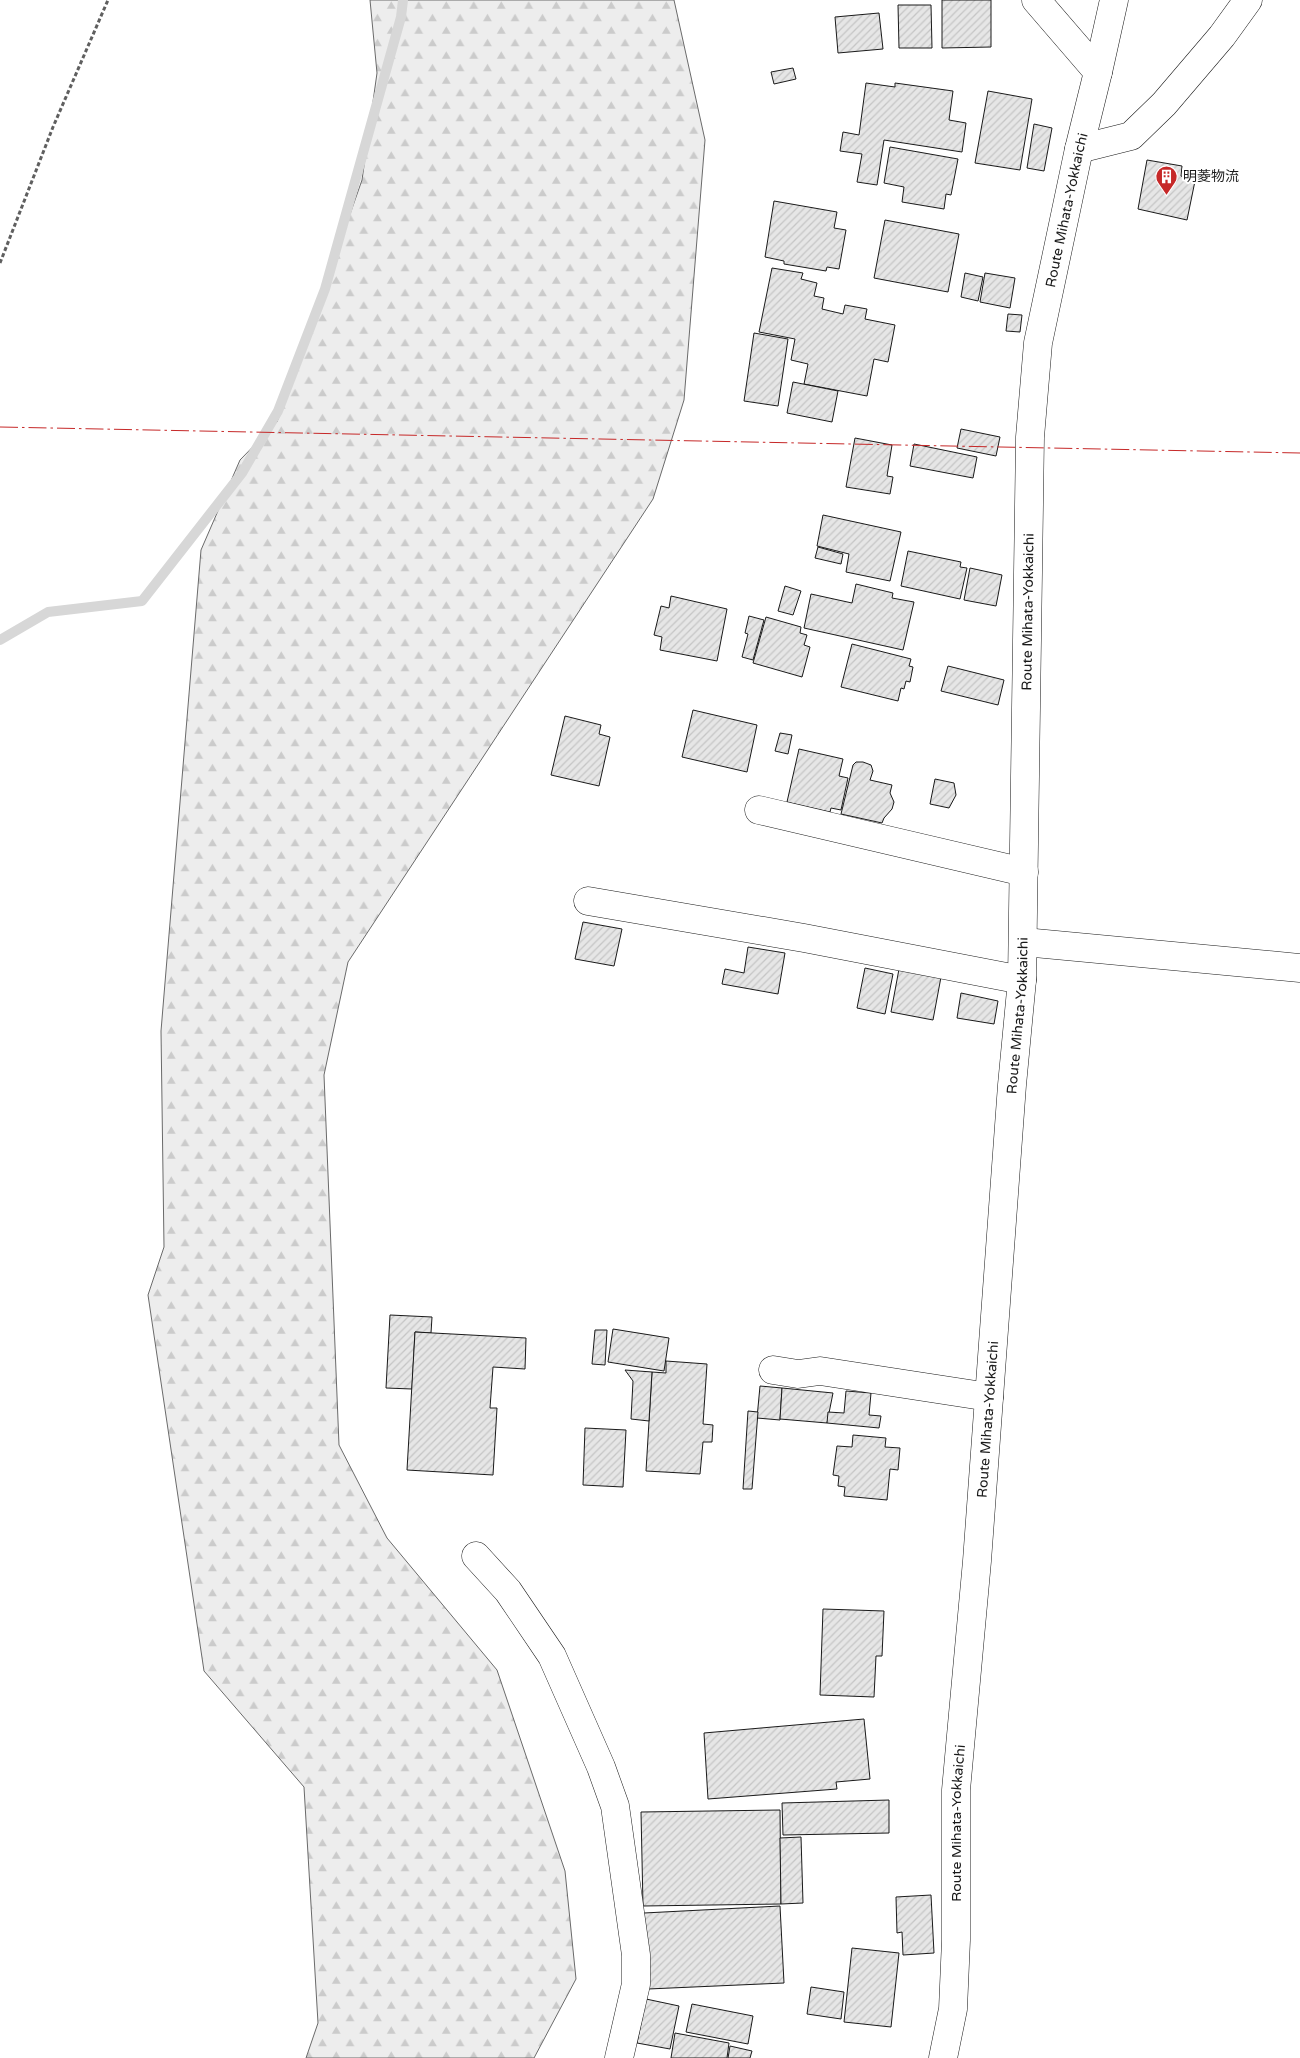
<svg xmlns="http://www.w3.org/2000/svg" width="1300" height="2058" viewBox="0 0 1300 2058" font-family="'Varela Round','Noto Sans JP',sans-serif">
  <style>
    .forest { fill: url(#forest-firs); stroke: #6a6a6a }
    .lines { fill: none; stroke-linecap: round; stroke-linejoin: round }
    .stream { stroke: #d7d7d7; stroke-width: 10 }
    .building { fill: url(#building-hatch); stroke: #1a1a1a }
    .minor-casing { stroke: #1a1a1a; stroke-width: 29 }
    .major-casing { stroke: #1a1a1a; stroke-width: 29 }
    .path { stroke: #5f5f5f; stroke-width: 3; stroke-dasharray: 4 2.5; stroke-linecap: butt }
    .minor { stroke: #fff; stroke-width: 28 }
    .major { stroke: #fff; stroke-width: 28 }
    .power { stroke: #c62828; stroke-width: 1; stroke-dasharray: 18 4 2.5 4; stroke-linecap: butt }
    .labels { text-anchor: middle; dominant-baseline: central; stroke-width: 4; stroke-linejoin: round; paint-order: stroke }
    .poi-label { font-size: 14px; fill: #1a1a1a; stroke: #fff; text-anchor: start }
    .street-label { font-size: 14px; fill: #1a1a1a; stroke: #fff }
  </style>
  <defs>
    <pattern id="forest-firs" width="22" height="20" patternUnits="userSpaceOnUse" patternTransform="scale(1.25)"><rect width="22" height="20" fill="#ededed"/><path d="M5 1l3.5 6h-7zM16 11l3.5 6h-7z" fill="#cbcbcb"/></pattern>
    <pattern id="building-hatch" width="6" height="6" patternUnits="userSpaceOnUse" patternTransform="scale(1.25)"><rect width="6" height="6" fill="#e6e6e6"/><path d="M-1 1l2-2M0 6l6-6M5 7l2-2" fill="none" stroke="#c5c5c5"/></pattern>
  </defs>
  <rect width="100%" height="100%" fill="#fff"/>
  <!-- forest -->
  <path class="forest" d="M370 0H674L705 140 684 400 653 499 348 962 324 1075 339 1445 387 1538 497 1670 565 1871 576 1979 534 2058H306L318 2023 304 1787 204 1671 148 1295 164 1247 161 1031 201 550 240 460 277 422 362 180 377 73Z"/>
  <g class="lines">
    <!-- stream -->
    <path class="stream" d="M0 640 48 612 142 601 242 473 278 411 325 289 401 17 403 0"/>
  </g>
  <!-- building -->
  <g class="building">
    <path d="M942 0H991V47L942 48Z"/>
    <path d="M898 5H931L932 48H899Z"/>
    <path d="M879 13 883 49 838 53 835 17Z"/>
    <path d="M793 68 796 79 774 84 771 72Z"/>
    <path d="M866 83 895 87V83L953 91 949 120 966 123 962 152 884 140 877 185 857 182 862 154 840 151 843 132 859 135Z"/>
    <path d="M988 91 1032 99 1020 170 975 163Z"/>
    <path d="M1034 124 1052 128 1044 171 1027 168Z"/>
    <path d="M890 147 958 159 951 195 946 194 944 209 902 202 904 187 884 183Z"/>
    <path d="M1147 160 1182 166 1181 176 1195 181 1187 220 1138 209Z"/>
    <path d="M774 201 837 212 834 228 846 230 839 269 827 267 826 271 784 264V261L765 257Z"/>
    <path d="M885 220 959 234 948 292 874 278Z"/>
    <path d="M772 268 803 273 801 279 817 283 814 296 824 298 822 309 843 314 845 305 867 309 865 319 895 325 888 362 874 359 867 396 804 384 808 364 791 360 795 339 759 332Z"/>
    <path d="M965 273 983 277 978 301 961 297Z"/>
    <path d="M985 273 1015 278 1010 308 980 302Z"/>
    <path d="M1008 314 1022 315 1020 332 1006 331Z"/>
    <path d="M754 333 788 339 778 406 744 401Z"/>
    <path d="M793 382 838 391 832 422 787 413Z"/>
    <path d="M961 429 1000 437 996 456 957 448Z"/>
    <path d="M855 438 892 445 887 476 893 477 890 494 846 487Z"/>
    <path d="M914 444 977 457 973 478 910 466Z"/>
    <path d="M823 515 901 532 890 581 846 572 849 554 817 546Z"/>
    <path d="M818 547 843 554 841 564 815 558Z"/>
    <path d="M908 551 961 562 960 567 967 568 960 599 901 586Z"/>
    <path d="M970 568 1002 575 996 606 964 600Z"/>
    <path d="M856 584 893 593 892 598 914 602 903 650 804 628 811 594 852 603Z"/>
    <path d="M785 586 801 591 793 615 778 611Z"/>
    <path d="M671 596 727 609 717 661 660 650 662 637 654 635 661 606 669 608Z"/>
    <path d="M749 616 764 620 753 660 742 657 748 634 745 633Z"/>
    <path d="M766 617 801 627 800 633 807 635 804 645 810 647 802 677 753 663Z"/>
    <path d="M852 644 911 659 909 666 913 667 910 682 906 681 904 689 901 688 898 701 841 687Z"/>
    <path d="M948 666 1004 680 998 705 941 691Z"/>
    <path d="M693 710 757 725 747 772 682 757Z"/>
    <path d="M565 716 601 725 599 734 610 737 599 786 551 775Z"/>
    <path d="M780 733 792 735 788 754 775 751Z"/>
    <path d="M799 749 843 759 839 776 848 778 841 810 831 808 830 812 787 802Z"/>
    <path d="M856 762H863L871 765 873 771 870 780 892 785 890 793 894 802 892 809 884 818 882 823 841 814 853 765Z"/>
    <path d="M935 779 954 783 956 795 949 808 930 804Z"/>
    <path d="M583 922 622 929 614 966 575 959Z"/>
    <path d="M748 947 785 953 778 994 722 984 725 969 744 973Z"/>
    <path d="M865 968 893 974 885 1014 857 1008Z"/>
    <path d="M899 969 941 977 933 1020 891 1012Z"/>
    <path d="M961 993 998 1001 994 1024 957 1018Z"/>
    <path d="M390 1315 432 1317 431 1333 415 1332 412 1389 386 1388Z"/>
    <path d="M613 1329 669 1338 664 1371 608 1362Z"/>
    <path d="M595 1330H607L605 1365 592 1364Z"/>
    <path d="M415 1332 526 1338 525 1369 493 1367 490 1408H497L493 1475 407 1470Z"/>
    <path d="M666 1361 707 1364 703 1424 713 1425 712 1442H703L700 1474 646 1471 652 1372 666 1373Z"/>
    <path d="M625 1370 652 1372 649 1421 631 1419 633 1381Z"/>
    <path d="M760 1386 782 1388 780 1420 757 1418Z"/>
    <path d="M782 1388 833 1393 827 1423 780 1419Z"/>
    <path d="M846 1391 871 1393 869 1415 881 1416 879 1428 827 1423 828 1412 844 1413Z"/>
    <path d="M748 1411 758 1412 752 1489H743Z"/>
    <path d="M585 1428 626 1430 623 1487 583 1485Z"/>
    <path d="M853 1435 886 1438 885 1447 900 1448 898 1470 890 1469 887 1500 844 1496 845 1487 838 1486 839 1476 833 1475 837 1446 852 1447Z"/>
    <path d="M823 1609 884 1611 882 1656H876L874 1697 820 1695Z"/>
    <path d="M864 1719 870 1779 836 1782 837 1789 708 1799 704 1733Z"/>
    <path d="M889 1800V1833L783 1835 782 1803Z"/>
    <path d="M780 1810 781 1904 643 1906 641 1812Z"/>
    <path d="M801 1837 803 1903 781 1904 780 1838Z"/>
    <path d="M931 1895 934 1953 903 1955 902 1932 897 1933 896 1897Z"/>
    <path d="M780 1906 784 1983 648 1989 644 1913Z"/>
    <path d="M852 1948 899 1953 891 2027 844 2022Z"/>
    <path d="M811 1987 844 1992 841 2019 807 2014Z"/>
    <path d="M646 1999 679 2006 670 2049 637 2043Z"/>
    <path d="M692 2004 753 2016 748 2044 686 2032Z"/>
    <path d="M675 2033 729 2043 727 2058H671Z"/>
    <path d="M730 2046 752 2051 750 2058H728Z"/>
  </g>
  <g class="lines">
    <defs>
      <g id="minor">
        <path d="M1098 72 1114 0"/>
        <path d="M1079 149 1131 136 1164 104 1222 36 1248 0"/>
        <path d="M759 810 1024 872"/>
        <path d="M588 901 804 938 1022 980"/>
        <path d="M1024 942 1300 968"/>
        <path d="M773 1370 798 1374 820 1371 989 1397"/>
        <path d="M476 1556 508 1591 552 1656 601 1767 615 1806 636 1955V1984L619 2058"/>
      </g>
      <g id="major">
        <path id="s1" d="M943 2058 953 2009 956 1940V1790L977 1561 1012 1085 1022 980 1030 437 1038 343 1079 149 1098 72 1036 0"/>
      </g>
    </defs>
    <!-- minor casing -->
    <use href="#minor" class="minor-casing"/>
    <!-- major casing -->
    <use href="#major" class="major-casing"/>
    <!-- path -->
    <path class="path" d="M0 263 53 127 108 0"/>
    <!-- minor -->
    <use href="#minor" class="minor"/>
    <!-- major -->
    <use href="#major" class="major"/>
    <!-- power -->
    <path class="power" d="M0 427 1300 453"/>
  </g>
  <!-- icons -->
  <defs>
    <symbol id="building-pin" viewBox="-11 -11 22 30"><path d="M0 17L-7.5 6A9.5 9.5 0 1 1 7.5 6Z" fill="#c62828" stroke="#fff"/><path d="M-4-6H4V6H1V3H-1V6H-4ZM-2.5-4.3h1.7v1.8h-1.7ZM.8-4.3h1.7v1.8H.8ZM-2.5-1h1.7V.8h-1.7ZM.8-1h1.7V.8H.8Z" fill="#fff"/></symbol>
  </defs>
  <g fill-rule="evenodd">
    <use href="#building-pin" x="1154" y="164" width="25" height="34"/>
  </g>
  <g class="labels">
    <!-- poi labels -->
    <g class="poi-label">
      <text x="1183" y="176">明菱物流</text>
    </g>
    <!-- street labels -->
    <g class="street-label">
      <text stroke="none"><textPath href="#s1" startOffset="1855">Route Mihata-Yokkaichi</textPath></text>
      <text stroke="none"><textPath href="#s1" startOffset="1450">Route Mihata-Yokkaichi</textPath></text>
      <text stroke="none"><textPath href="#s1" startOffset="1046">Route Mihata-Yokkaichi</textPath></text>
      <text stroke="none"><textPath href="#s1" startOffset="641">Route Mihata-Yokkaichi</textPath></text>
      <text stroke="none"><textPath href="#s1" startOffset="236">Route Mihata-Yokkaichi</textPath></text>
    </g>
  </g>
</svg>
